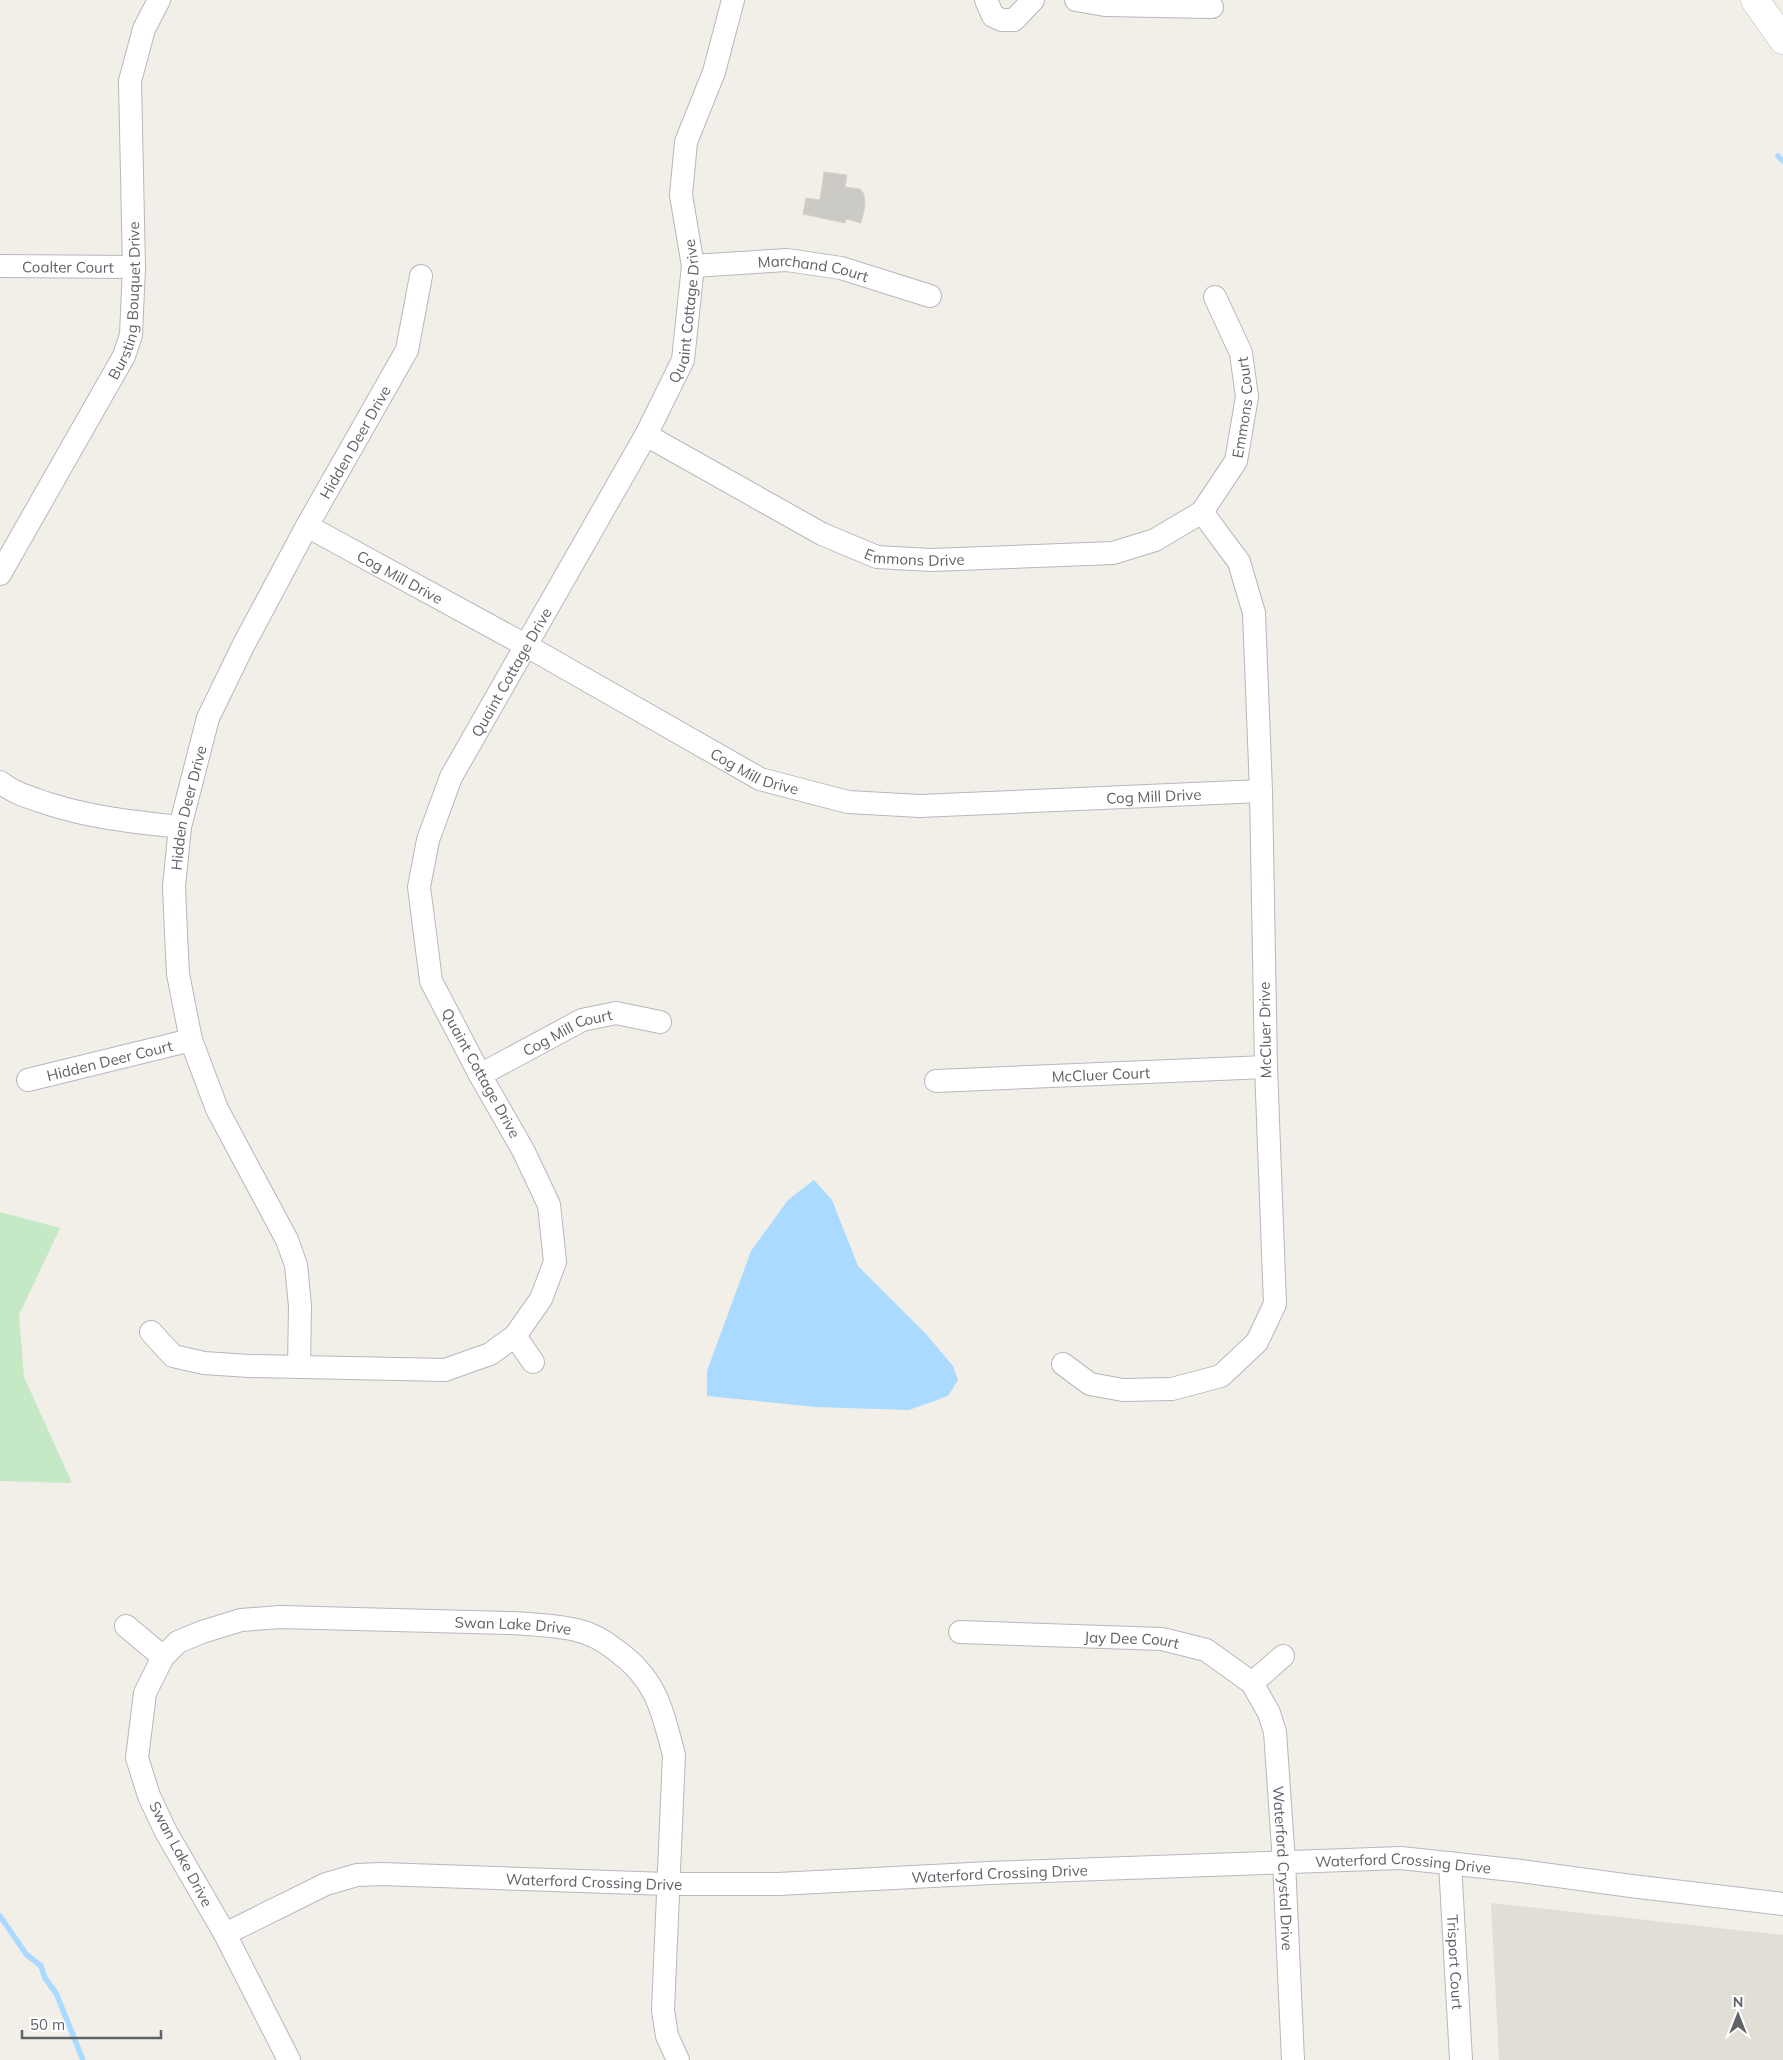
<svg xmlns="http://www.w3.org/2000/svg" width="1783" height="2060" viewBox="0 0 1783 2060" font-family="Mulish,sans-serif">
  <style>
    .education { fill: #e1ded6 }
    .green { fill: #c5e8c5 }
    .water { fill: #aadaff }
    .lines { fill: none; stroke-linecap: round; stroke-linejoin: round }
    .stream { stroke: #aadaff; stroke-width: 5.5 }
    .building { fill: #cccac5; stroke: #d6d1c6 }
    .street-casing { stroke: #b5b8bc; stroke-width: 24 }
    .secondary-casing { stroke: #b6babf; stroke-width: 29 }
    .street { stroke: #fff; stroke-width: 22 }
    .secondary { stroke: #fff; stroke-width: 28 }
    .labels { text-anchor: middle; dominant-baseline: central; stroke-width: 4; stroke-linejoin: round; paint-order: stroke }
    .street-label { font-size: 15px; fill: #5f6368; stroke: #fff }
  </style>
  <rect width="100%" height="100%" fill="#f1efe8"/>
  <!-- education -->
  <path class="education" d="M1491 1903 1783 1935V2060H1499Z"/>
  <!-- green -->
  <path class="green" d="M0 1212 60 1228 19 1315 24 1377 72 1483 0 1481Z"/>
  <!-- water -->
  <path class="water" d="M814 1180 832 1200 858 1266 926 1334 953 1366 958 1380 948 1396 909 1410 815 1407 707 1396V1371L751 1251 788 1200Z"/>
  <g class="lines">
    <!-- stream -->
    <g class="stream">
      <path d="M1778 156 1783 161"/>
      <path d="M0 1916 26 1954 41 1966 45 1978 56 1993 83 2060"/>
    </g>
  </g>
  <!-- building -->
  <path class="building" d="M824 172 847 175 845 187 860 189 864 194 865 206 861 223 846 219 845 223 803 214 806 198 820 200Z"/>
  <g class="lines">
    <defs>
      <g id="street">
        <path d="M986 0 993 16 1002 20H1014L1033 0"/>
        <path d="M1076 0 1105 5 1212 7"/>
        <path id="s1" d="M0 266 134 267"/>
        <path id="s2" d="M693 266 787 260 841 268 930 296"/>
        <path id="s3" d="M646 435 822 534 877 557 931 560 1113 553 1155 540 1202 512 1236 461 1247 397 1241 353 1215 297"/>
        <path id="s4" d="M307 526 527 646 760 779 848 802 920 806 1261 791"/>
        <path id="s5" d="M0 574 124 356 131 335 134 267 130 81 144 29 159 0"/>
        <path d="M0 782C15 794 32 798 49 804 93 818 134 822 180 827"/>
        <path id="s6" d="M480 1075 582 1020 616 1013 660 1022"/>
        <path id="s7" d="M28 1080 191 1040"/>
        <path id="s8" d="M936 1081 1266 1067"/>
        <path id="s9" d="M151 1332 173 1356 204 1363 249 1366 445 1370 490 1354 515 1336 541 1299 555 1262 549 1205 523 1150 480 1075 431 981 419 887 428 840 451 777 646 435 683 360 693 266 681 195 686 142 714 72 733 0"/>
        <path d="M515 1336 533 1362"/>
        <path d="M1063 1364 1090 1384 1123 1390 1172 1389 1221 1376 1257 1342 1275 1304 1266 1067 1261 791 1254 613 1239 562 1202 512"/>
        <path id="s10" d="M299 1367 300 1306 296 1265 287 1240 217 1109 191 1040 178 974 176 934 174 886 180 827 208 718 244 644 307 526 407 350 421 276"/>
        <path d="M126 1626 163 1657"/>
        <path id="s11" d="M960 1632 1162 1639 1206 1650 1252 1683 1269 1713 1275 1732 1284 1862 1293 2060"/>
        <path d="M1252 1683 1283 1656"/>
        <path id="s12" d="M1450 1863 1461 2060"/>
        <path id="s13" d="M225 1934 326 1884 357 1875 382 1874 667 1884H778L990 1873 1401 1858 1521 1871 1631 1886 1783 1904"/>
        <path id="s14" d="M289 2060 225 1934 166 1832 149 1796 137 1758 145 1693 163 1657 178 1642 202 1632 241 1620 280 1617 508 1623C530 1624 554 1625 576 1630 590 1633 606 1642 617 1651 657 1680 662 1710 674 1755L663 2010 667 2036 678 2060"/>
      </g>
      <path id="secondary" d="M1755 0 1783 40"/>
    </defs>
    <!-- street casing -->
    <use href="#street" class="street-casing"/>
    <!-- secondary casing -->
    <use href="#secondary" class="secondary-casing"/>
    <!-- street -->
    <use href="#street" class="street"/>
    <!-- secondary -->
    <use href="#secondary" class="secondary"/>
  </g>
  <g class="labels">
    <!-- street labels -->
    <g class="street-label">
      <text stroke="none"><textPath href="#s1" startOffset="68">Coalter Court</textPath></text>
      <text stroke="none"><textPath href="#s2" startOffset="121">Marchand Court</textPath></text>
      <text stroke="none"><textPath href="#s5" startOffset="306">Bursting Bouquet Drive</textPath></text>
      <text stroke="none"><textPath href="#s9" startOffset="1515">Quaint Cottage Drive</textPath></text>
      <text stroke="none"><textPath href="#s3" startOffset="712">Emmons Court</textPath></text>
      <text stroke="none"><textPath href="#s10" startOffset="991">Hidden Deer Drive</textPath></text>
      <text stroke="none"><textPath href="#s3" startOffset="299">Emmons Drive</textPath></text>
      <text stroke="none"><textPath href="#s4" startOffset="106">Cog Mill Drive</textPath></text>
      <text stroke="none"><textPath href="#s9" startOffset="1110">Quaint Cottage Drive</textPath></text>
      <text stroke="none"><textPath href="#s4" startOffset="511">Cog Mill Drive</textPath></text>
      <text stroke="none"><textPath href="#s4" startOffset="916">Cog Mill Drive</textPath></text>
      <text stroke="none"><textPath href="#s10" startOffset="586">Hidden Deer Drive</textPath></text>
      <text transform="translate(1265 1030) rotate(-91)">McCluer Drive</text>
      <text stroke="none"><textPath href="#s6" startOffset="98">Cog Mill Court</textPath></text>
      <text stroke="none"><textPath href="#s7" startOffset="84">Hidden Deer Court</textPath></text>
      <text transform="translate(481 1073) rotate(61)">Quaint Cottage Drive</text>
      <text stroke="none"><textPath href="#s8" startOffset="165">McCluer Court</textPath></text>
      <text stroke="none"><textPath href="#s14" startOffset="805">Swan Lake Drive</textPath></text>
      <text stroke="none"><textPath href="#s11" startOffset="172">Jay Dee Court</textPath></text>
      <text transform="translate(181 1854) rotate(62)">Swan Lake Drive</text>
      <text stroke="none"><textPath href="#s13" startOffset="1192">Waterford Crossing Drive</textPath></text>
      <text stroke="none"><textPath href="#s11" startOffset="495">Waterford Crystal Drive</textPath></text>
      <text stroke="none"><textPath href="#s13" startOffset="788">Waterford Crossing Drive</textPath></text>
      <text stroke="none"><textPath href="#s13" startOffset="382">Waterford Crossing Drive</textPath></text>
      <text stroke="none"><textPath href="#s12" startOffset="99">Trisport Court</textPath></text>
    </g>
  </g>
  <!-- north arrow -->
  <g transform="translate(1738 2015)" stroke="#ffffff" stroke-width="4" paint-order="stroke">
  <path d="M0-4L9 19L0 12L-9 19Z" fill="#5f6368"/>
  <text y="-8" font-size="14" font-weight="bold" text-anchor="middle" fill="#5f6368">N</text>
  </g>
  <!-- scale -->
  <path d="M22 2030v8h139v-8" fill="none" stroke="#5f6368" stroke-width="2.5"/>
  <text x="30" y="2030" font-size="15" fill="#5f6368" stroke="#ffffff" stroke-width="4" paint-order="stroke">50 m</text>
</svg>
